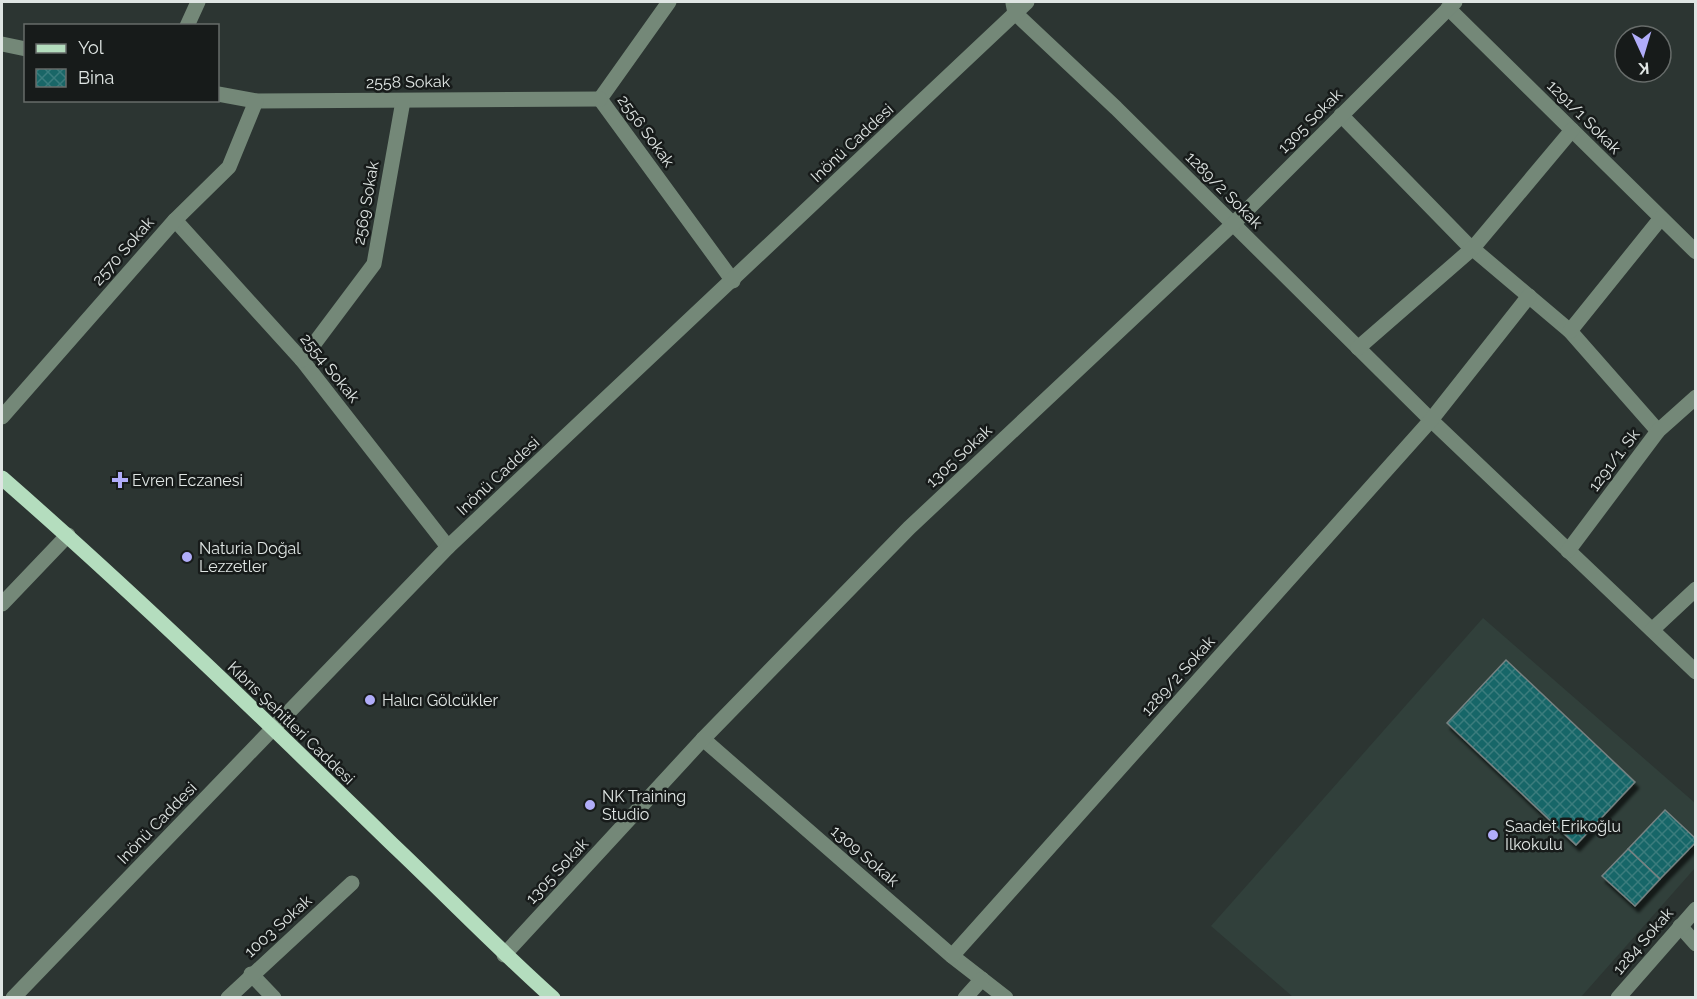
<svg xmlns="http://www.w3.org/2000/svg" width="1697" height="999" viewBox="0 0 1697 999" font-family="Raleway,sans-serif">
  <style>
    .built { fill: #31403b }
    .building { fill: url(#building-cross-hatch); stroke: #778383; stroke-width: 1.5; filter: url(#shadow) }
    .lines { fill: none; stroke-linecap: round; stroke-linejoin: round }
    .minor { stroke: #748878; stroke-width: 15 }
    .major { stroke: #b4ddbe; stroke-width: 15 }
    .poi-dot { fill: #b1adfa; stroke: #171b1a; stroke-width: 2 }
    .labels { text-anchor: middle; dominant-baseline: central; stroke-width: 5; stroke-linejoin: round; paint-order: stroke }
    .street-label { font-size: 16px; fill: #dfe5e3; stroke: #171b1a }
    .poi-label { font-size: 16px; fill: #dfe5e3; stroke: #171b1a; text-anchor: start }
  </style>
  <defs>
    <pattern id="building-cross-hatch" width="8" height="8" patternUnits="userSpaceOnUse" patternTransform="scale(1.5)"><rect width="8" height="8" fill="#196667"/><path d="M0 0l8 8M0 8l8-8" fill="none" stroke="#3a7c7d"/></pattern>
    <filter id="shadow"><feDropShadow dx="3.5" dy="6" stdDeviation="1.5" flood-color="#0009"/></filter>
  </defs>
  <rect width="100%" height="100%" fill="#2c3532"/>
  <!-- built -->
  <path class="built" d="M1483 618 1695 803V868L1581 997H1293L1211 926Z"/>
  <!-- building -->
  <g class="building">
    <path d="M1506 660 1635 782 1576 845 1447 723Z"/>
    <path d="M1665 810 1696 839V842L1660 879 1628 849Z"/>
    <path d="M1628 849 1660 879 1635 906 1602 876Z"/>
  </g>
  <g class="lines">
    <!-- minor -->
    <g class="minor">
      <path d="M669 2 600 99 733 281"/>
      <path d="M1013 3 1015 13 1116 108 1431 420 1696 672"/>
      <path d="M1448 8 1696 252"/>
      <path d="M187 26 198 2"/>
      <path d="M2 44 26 49"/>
      <path d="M218 94 256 101 600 99"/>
      <path d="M1341 115 1466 243 1570 331 1658 431"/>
      <path d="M175 220 302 360 448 547"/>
      <path d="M1570 331 1661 218"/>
      <path d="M1358 348 1473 248 1572 130"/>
      <path d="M302 360 374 264 403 101"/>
      <path d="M2 417 175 220 229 167 256 101"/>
      <path d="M1568 551 1658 431 1696 397"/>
      <path d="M2 604 68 535"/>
      <path d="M1652 630 1696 589"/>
      <path d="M703 739 952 956 1006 998"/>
      <path d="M1680 926 1696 944"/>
      <path d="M504 955 703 739 909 528 1233 224 1455 2"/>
      <path d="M952 956 1431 420 1529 296"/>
      <path d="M251 974 274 998"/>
      <path d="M13 998 448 547 1027 2"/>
      <path d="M228 998 352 883"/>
      <path d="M965 998 982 979"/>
      <path d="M1618 998 1696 909"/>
    </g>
    <!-- major -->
    <path class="major" d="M2 478C136 595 264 719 392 844 446 895 497 948 553 998"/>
  </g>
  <!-- markers -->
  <g class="poi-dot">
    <path d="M117 471h6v6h6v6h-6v6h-6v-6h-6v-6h6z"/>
    <circle cx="187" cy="557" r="6"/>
    <circle cx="370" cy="700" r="6"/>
    <circle cx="590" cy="805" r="6"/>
    <circle cx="1493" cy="835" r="6"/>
  </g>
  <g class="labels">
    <!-- street labels -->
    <g class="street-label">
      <text transform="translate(408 82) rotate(-1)">2558 Sokak</text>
      <text transform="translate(1584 117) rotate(45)">1291/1 Sokak</text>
      <text transform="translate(1310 121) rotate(-45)">1305 Sokak</text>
      <text transform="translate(646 131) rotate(54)">2556 Sokak</text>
      <text transform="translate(852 143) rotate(-43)">Inönü Caddesi</text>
      <text transform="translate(1224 190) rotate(45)">1289/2 Sokak</text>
      <text transform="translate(366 203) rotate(-80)">2569 Sokak</text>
      <text transform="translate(123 251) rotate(-49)">2570 Sokak</text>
      <text transform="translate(330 368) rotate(51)">2554 Sokak</text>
      <text transform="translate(959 456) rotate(-43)">1305 Sokak</text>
      <text transform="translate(1614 460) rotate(-53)">1291/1. Sk</text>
      <text transform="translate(498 476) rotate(-43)">Inönü Caddesi</text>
      <text transform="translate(1178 676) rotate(-48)">1289/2 Sokak</text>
      <text transform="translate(291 723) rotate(44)">Kıbrıs Şehitleri Caddesi</text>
      <text transform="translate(157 823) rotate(-46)">Inönü Caddesi</text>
      <text transform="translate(865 856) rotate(41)">1309 Sokak</text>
      <text transform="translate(557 871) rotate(-47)">1305 Sokak</text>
      <text transform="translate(278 926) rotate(-42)">1003 Sokak</text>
      <text transform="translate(1643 941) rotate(-49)">1284 Sokak</text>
    </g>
    <!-- poi labels -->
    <g class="poi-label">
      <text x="132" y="480">Evren Eczanesi</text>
      <text x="199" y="548">Naturia Doğal<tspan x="199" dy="18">Lezzetler</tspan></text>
      <text x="382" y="700">Halıcı Gölcükler</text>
      <text x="602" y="796">NK Training<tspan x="602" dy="18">Studio</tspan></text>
      <text x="1505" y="826">Saadet Erikoğlu<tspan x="1505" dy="18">İlkokulu</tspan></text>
    </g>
  </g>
  <!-- border -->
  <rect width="1697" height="999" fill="none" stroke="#dfe5e3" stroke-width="6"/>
  <!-- legend -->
  <rect x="24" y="24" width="195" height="78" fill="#171b1a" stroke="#676c6a" stroke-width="1.5"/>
  <rect x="36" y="44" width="30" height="9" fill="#b4ddbe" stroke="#676c6a" stroke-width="1.5"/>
  <text x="78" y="54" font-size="18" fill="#dfe5e3">Yol</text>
  <rect x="36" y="69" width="30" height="18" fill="url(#building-cross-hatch)" stroke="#676c6a" stroke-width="1.5"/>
  <text x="78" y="84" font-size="18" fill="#dfe5e3">Bina</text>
  <!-- north arrow -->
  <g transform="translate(1643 54) rotate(176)"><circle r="28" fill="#171b1a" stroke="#676c6a" stroke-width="1.5"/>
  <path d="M0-4.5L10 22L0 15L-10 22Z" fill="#b1adfa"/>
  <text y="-9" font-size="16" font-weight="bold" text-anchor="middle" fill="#dfe5e3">K</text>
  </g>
</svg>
